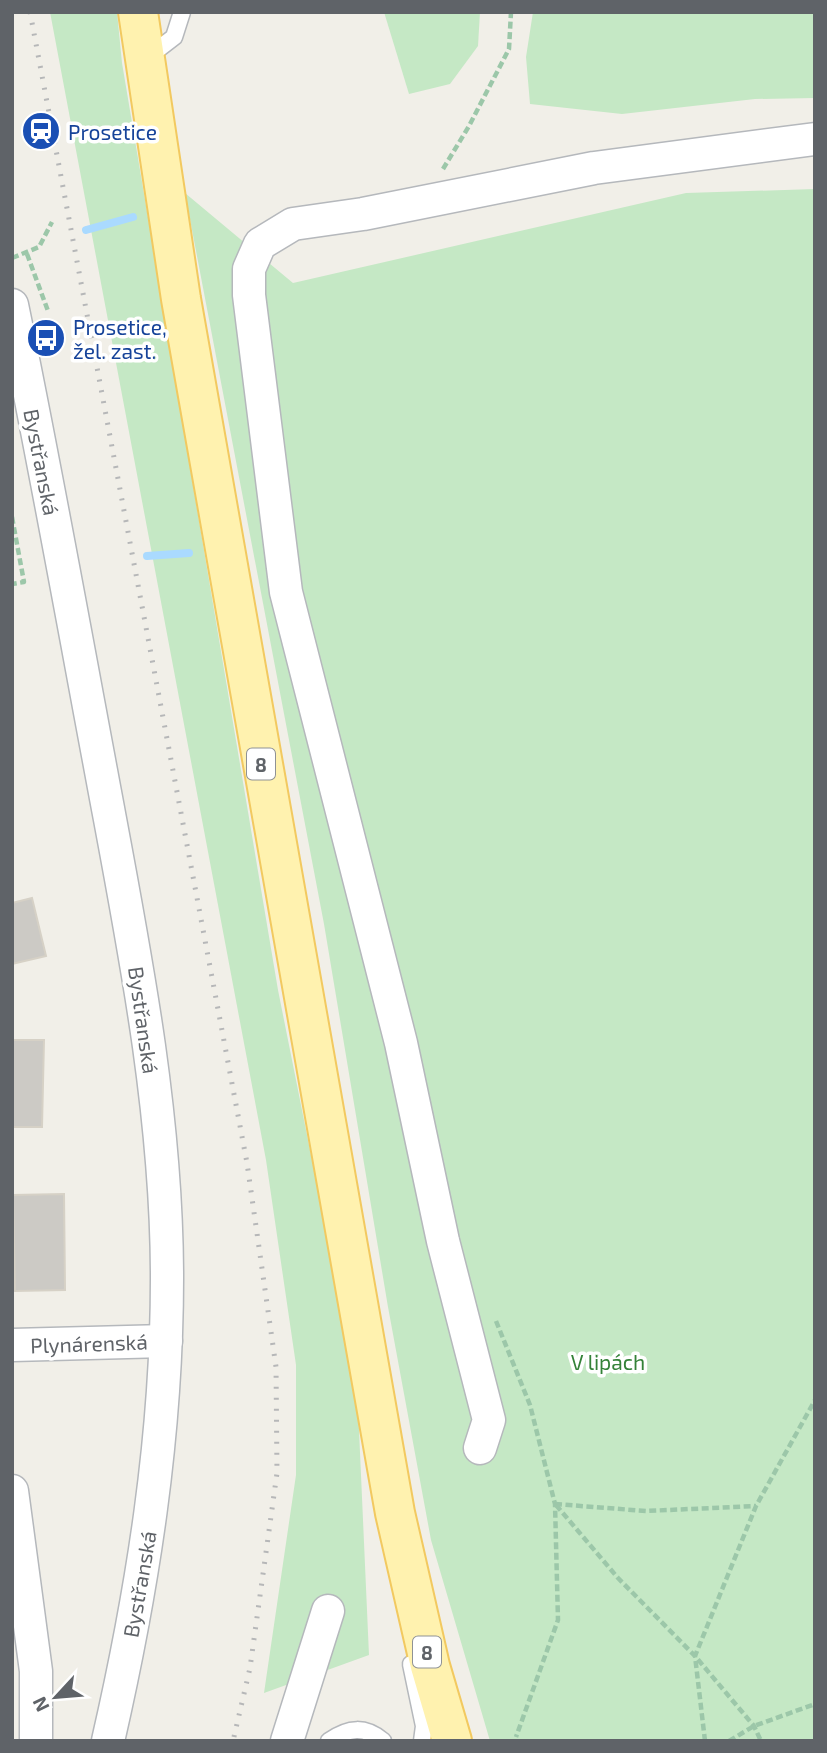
<svg xmlns="http://www.w3.org/2000/svg" width="827" height="1753" viewBox="0 0 827 1753" font-family="'Exo 2',sans-serif">
  <style>
    .green { fill: #c5e8c5 }
    .lines { fill: none; stroke-linecap: round; stroke-linejoin: round }
    .stream { stroke: #aadaff; stroke-width: 8 }
    .building { fill: #cccac5; stroke: #d6d1c6; stroke-width: 2 }
    .service-casing { stroke: #b5b8bc; stroke-width: 19 }
    .minor-casing { stroke: #b5b8bc; stroke-width: 35 }
    .primary-casing { stroke: #f2c960; stroke-width: 42 }
    .path { stroke: #9cc7a9; stroke-width: 4.5; stroke-dasharray: 7 3.5; stroke-linecap: butt }
    .service { stroke: #fff; stroke-width: 16 }
    .minor { stroke: #fff; stroke-width: 32 }
    .primary { stroke: #fff2af; stroke-width: 38 }
    .rail { stroke: #b6b7b8; stroke-width: 5; stroke-dasharray: 2 9; stroke-linecap: butt }
    .labels { text-anchor: middle; dominant-baseline: central; stroke-width: 7; stroke-linejoin: round; paint-order: stroke }
    .shield { fill: #fff; stroke: #8f9295; stroke-width: 2 }
    .shield-label { font-size: 19px; font-weight: bold; fill: #5f6368 }
    .transit-label { font-size: 21px; fill: #164399; stroke: #fff; text-anchor: start }
    .street-label { font-size: 21px; fill: #5f6368; stroke: #fff }
    .park-label { font-size: 21px; fill: #348238; stroke: #fff }
  </style>
  <rect width="100%" height="100%" fill="#f1efe8"/>
  <!-- green -->
  <g class="green">
    <path d="M50 12H117L122 63 278 990 357 1385 369 1655 264 1693 296 1475V1365L266 1160Z"/>
    <path d="M384 12H480L478 46 450 84 409 94Z"/>
    <path d="M533 12H815V98L755 99 622 114 530 104 526 57Z"/>
    <path d="M815 189V1741H490L431 1540 388 1307 324 924 185 193 293 283 686 193Z"/>
  </g>
  <g class="lines">
    <!-- stream -->
    <g class="stream">
      <path d="M86 230 133 217"/>
      <path d="M147 556 189 553"/>
    </g>
  </g>
  <!-- building -->
  <g class="building">
    <path d="M32 898 46 956 12 964V903Z"/>
    <path d="M12 1040H44L42 1127H12Z"/>
    <path d="M64 1194 65 1290 15 1291 13 1195Z"/>
  </g>
  <g class="lines">
    <defs>
      <g id="service">
        <path d="M148 57 174 37 182 12"/>
        <path d="M411 1664 424 1726 422 1741"/>
        <path d="M329 1741C349 1727 365 1726 383 1741"/>
      </g>
      <g id="minor">
        <path d="M12 305C44 460 72 616 101 771 132 938 167 1107 167 1278 167 1435 143 1588 108 1741"/>
        <path d="M12 1345 166 1341"/>
        <path d="M480 1448 489 1420 443 1241 401 1043 286 592 249 295V269L260 244 293 224 363 214 594 168 815 139"/>
        <path d="M12 1491 36 1671V1741"/>
        <path d="M287 1741 328 1611"/>
      </g>
      <path id="primary" d="M138 12 181 299 395 1513 430 1666 452 1741"/>
    </defs>
    <!-- service casing -->
    <use href="#service" class="service-casing"/>
    <!-- minor casing -->
    <use href="#minor" class="minor-casing"/>
    <!-- primary casing -->
    <use href="#primary" class="primary-casing"/>
    <!-- path -->
    <g class="path">
      <path d="M443 169 469 126 509 49 511 12"/>
      <path d="M27 254 48 311"/>
      <path d="M12 258 39 247 52 222"/>
      <path d="M12 517 24 582 12 584"/>
      <path d="M496 1321 530 1405 555 1504 558 1620 516 1737"/>
      <path d="M555 1504 646 1511 756 1506"/>
      <path d="M556 1505 618 1578 695 1656 754 1726 761 1741"/>
      <path d="M705 1741 695 1656 756 1506 815 1400"/>
      <path d="M729 1741 754 1726 815 1704"/>
    </g>
    <!-- service -->
    <use href="#service" class="service"/>
    <!-- minor -->
    <use href="#minor" class="minor"/>
    <!-- primary -->
    <use href="#primary" class="primary"/>
    <!-- rail -->
    <path class="rail" d="M30 12 247 1163 276 1367 277 1473 250 1668 233 1741"/>
  </g>
  <!-- icons -->
  <defs>
    <symbol id="station-disc" viewBox="-11 -11 22 22"><circle r="9.5" fill="#1a4fb4" stroke="#fff"/><path d="M-3-6H3Q5-6 5-4V2Q5 4 3 4L4.5 6H3L1.5 4h-3L-3 6H-4.5L-3 4Q-5 4-5 2V-4Q-5-6-3-6ZM-3.5-4v3h7v-3ZM-3.5 1v1.5H-2V1ZM2 1v1.5H3.5V1Z" fill="#fff"/></symbol>
    <symbol id="bus-disc" viewBox="-11 -11 22 22"><circle r="9.5" fill="#1a4fb4" stroke="#fff"/><path d="M-5-6H5V4H4V6H2V4H-2V6H-4V4H-5ZM-3.5-4V0h7V-4ZM-3.5 1.2v1.5H-2V1.2ZM2 1.2v1.5H3.5V1.2Z" fill="#fff"/></symbol>
  </defs>
  <g fill-rule="evenodd">
    <use href="#station-disc" x="19" y="109" width="44" height="44"/>
    <use href="#bus-disc" x="24" y="316" width="44" height="44"/>
  </g>
  <g class="labels">
    <!-- shield labels -->
    <g class="shield">
      <rect x="247" y="748.5" width="28" height="31" rx="5"/>
      <rect x="413" y="1636.5" width="28" height="31" rx="5"/>
    </g>
    <g class="shield-label">
      <text x="261" y="764">8</text>
      <text x="427" y="1652">8</text>
    </g>
    <!-- transit labels -->
    <g class="transit-label">
      <text x="68" y="131">Prosetice</text>
      <text x="73" y="326">Prosetice,<tspan x="73" dy="24">žel. zast.</tspan></text>
    </g>
    <!-- street labels -->
    <g class="street-label">
      <text transform="translate(42 462) rotate(79)">Bystřanská</text>
      <text transform="translate(144 1020) rotate(82)">Bystřanská</text>
      <text transform="translate(89 1343) rotate(-2)">Plynárenská</text>
      <text transform="translate(139 1584) rotate(-80)">Bystřanská</text>
    </g>
    <!-- park labels -->
    <g class="park-label">
      <text x="608" y="1361">V lipách</text>
    </g>
  </g>
  <!-- border -->
  <rect width="827" height="1753" fill="none" stroke="#5f6368" stroke-width="28"/>
  <!-- north arrow -->
  <g transform="translate(56 1697) rotate(244)" stroke="#ffffff" stroke-width="5" paint-order="stroke">
  <path d="M0-5L12 26L0 18L-12 26Z" fill="#5f6368"/>
  <text y="-10" font-size="19" font-weight="bold" text-anchor="middle" fill="#5f6368">N</text>
  </g>
</svg>
